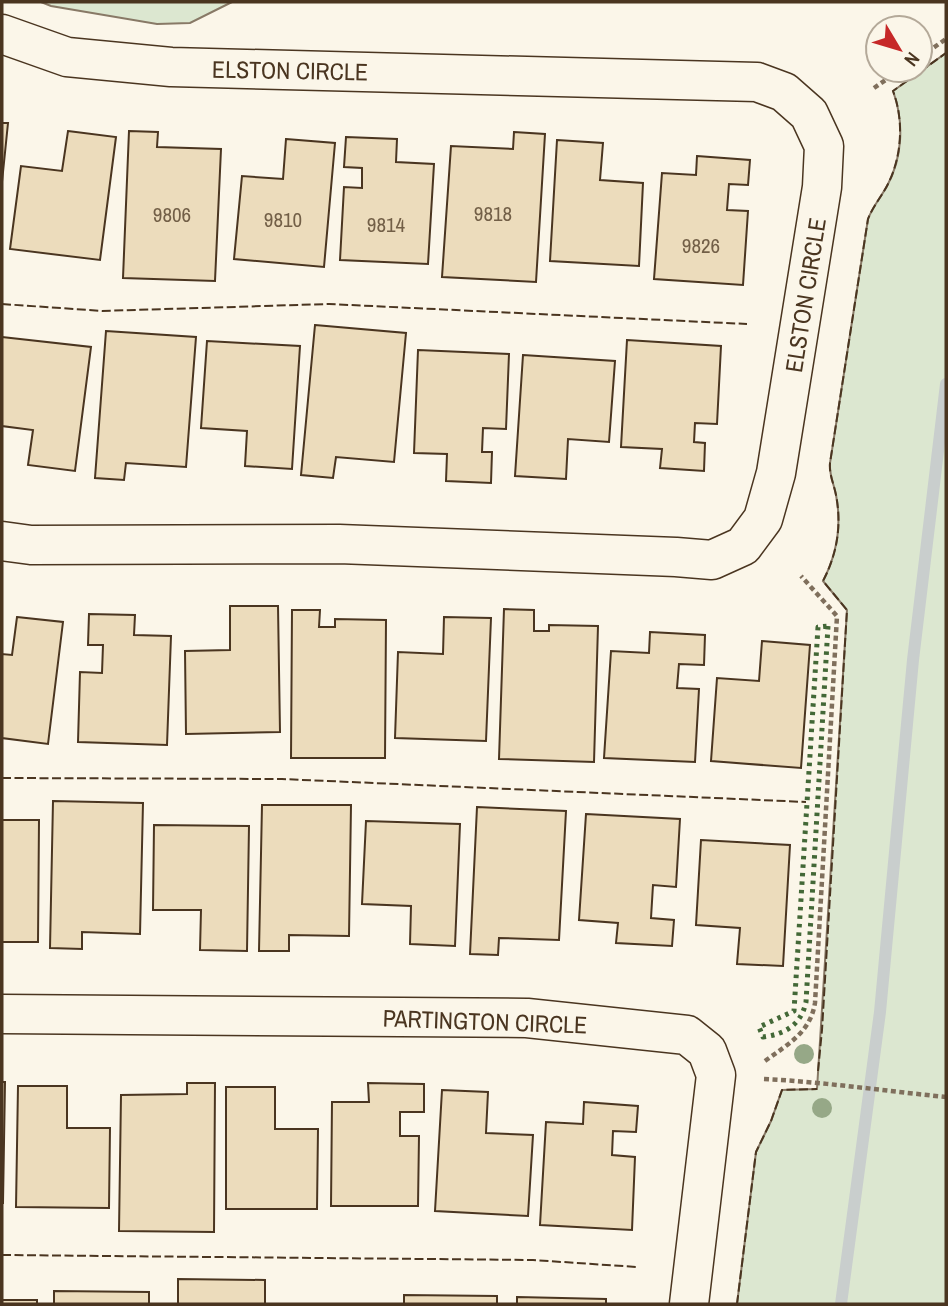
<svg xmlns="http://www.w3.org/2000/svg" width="948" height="1306" viewBox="0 0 948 1306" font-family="'Archivo Narrow',sans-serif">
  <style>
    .green { fill: #dce7d0; stroke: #887966; stroke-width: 2 }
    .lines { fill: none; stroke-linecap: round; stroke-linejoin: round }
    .stream { stroke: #c9cecd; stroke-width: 12 }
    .building { fill: #ecdcbc; stroke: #4a3520; stroke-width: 2 }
    .minor-casing { stroke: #4a3520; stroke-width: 41 }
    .path { stroke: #7f6f5c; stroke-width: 4.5; stroke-dasharray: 5 3.5; stroke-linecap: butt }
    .minor { stroke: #fbf6e9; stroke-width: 38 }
    .hedge { stroke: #436837; stroke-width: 5; stroke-dasharray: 3.5 5; stroke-linecap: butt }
    .fence { stroke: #4a3520; stroke-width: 2; stroke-dasharray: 9 3.5; stroke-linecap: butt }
    .tree { fill: #96a887 }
    .labels { text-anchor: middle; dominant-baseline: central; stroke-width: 5; stroke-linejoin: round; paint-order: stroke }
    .number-label { font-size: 21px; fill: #725f47 }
    .street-label { font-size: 24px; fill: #4a3520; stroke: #fbf6e9 }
  </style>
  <rect width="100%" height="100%" fill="#fbf6e9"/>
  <!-- green -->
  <g class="green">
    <path d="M41 2H232L190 23 157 24 51 6Z"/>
    <path d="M946 53V1304H737L756 1152 771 1121 782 1090 817 1089 847 610 823 581C837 554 842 526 836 495 834 484 829 475 830 463L868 219C873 206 881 197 887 186 903 157 904 121 893 91Z"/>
  </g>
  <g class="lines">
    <!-- stream -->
    <path class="stream" d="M841 1304 880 1012 913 660 946 384"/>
  </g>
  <!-- building -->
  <g class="building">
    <path d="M2 123H8L2 182Z"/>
    <path d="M68 131 116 137 100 260 10 249 21 166 62 171Z"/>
    <path d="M129 131 158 132 157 147 221 149 215 281 123 278Z"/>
    <path d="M514 132 545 134 536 282 442 277 451 146 513 149Z"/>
    <path d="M346 137 397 139 396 162 434 164 428 264 340 260 344 187 362 188V168L344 167Z"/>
    <path d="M286 139 335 143 324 267 234 259 242 176 283 179Z"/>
    <path d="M557 140 603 143 600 180 643 183 639 266 550 261Z"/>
    <path d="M697 156 750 160 748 185 729 184 727 210 748 211 743 285 654 279 662 173 696 175Z"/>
    <path d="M315 325 406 333 394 462 336 457 333 478 301 475Z"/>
    <path d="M106 331 196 337 186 467 126 463 124 480 95 478Z"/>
    <path d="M2 337 91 347 75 471 28 465 33 430 2 426Z"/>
    <path d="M627 340 721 346 717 424 695 423 694 442 705 443 704 471 660 468 662 449 621 447Z"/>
    <path d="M207 341 300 346 292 469 245 466 247 431 201 428Z"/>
    <path d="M418 350 509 354 506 429 483 428 482 452H492L491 483 446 481 447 454 414 453Z"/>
    <path d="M523 355 615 361 609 442 568 439 566 479 515 476Z"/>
    <path d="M230 606H278L280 732 186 734 185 651 230 650Z"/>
    <path d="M504 609 534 610V631H549V625L598 626 594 762 499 759Z"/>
    <path d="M292 610H320L319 627H335V619L386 620 385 758H291Z"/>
    <path d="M89 614 135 615 134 635 171 636 167 745 78 742 80 672 102 673 103 645H88Z"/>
    <path d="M17 617 63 622 48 744 2 738V654L12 655Z"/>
    <path d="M444 617 491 618 486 741 395 738 398 652 443 654Z"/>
    <path d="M650 632 705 635 704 665 679 664 677 688 699 689 695 762 604 758 611 651 649 653Z"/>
    <path d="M762 641 810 645 801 768 711 761 717 678 759 681Z"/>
    <path d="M53 801 143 803 140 934 82 932V949L50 948Z"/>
    <path d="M262 805H351L349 936 289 935V951H259Z"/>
    <path d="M477 807 566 811 559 940 499 938 498 955 470 954Z"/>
    <path d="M586 814 680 819 676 887 653 885 651 918 674 920 672 946 616 943 618 923 579 920Z"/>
    <path d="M2 820H39L38 942H2Z"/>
    <path d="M366 821 460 824 455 946 410 944 411 906 362 904Z"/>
    <path d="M154 825 249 826 247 951 200 950 201 910H153Z"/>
    <path d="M701 840 790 845 783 966 737 964 740 928 696 925Z"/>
    <path d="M2 1082H5L3 1203H2Z"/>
    <path d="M187 1083H215L214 1232 119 1231 121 1095 187 1094Z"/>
    <path d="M368 1083 424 1084V1112H400V1136H419L418 1206H331L332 1102H369Z"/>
    <path d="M18 1086H67V1128H110L109 1208 16 1207Z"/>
    <path d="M226 1087H275V1129H318L317 1209H226Z"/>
    <path d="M442 1090 488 1092 486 1133 533 1135 528 1216 435 1211Z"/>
    <path d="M584 1102 638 1106 636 1132 613 1131 612 1155 635 1157 632 1230 540 1225 546 1122 583 1124Z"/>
    <path d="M178 1279 265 1280V1304H178Z"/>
    <path d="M54 1291 149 1292V1304H54Z"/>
    <path d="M404 1295 497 1296V1304H404Z"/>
    <path d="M517 1297 606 1299V1304H517Z"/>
    <rect x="2" y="1300" width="35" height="4"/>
  </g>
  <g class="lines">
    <defs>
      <g id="minor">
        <path d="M2 34 67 57 171 67 757 82 784 92 809 114 824 146 822 187 776 473 763 519 743 546 712 560 676 557 339 544 31 545 2 541"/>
        <path d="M2 1014 527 1018 687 1035 707 1051 716 1075 689 1304"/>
      </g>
    </defs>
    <!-- minor casing -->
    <use href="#minor" class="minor-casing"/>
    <!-- path -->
    <g class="path">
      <path d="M920 57 946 39"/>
      <path d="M874 88 900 70"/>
      <path d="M765 1061C788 1044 810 1033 815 1003L837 616 801 576"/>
      <path d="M764 1079C825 1082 885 1091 946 1097"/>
    </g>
    <!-- minor -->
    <use href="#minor" class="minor"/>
    <!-- hedge -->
    <path class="hedge" d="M828 626 806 1002C801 1025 785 1034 763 1037L759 1027 794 1011 818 627Z"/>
    <!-- fence -->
    <g class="fence">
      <path d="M2 304 102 311 329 304 747 324"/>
      <path d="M2 778 282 779 806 802"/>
      <path d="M818 1071 822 1030 847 610 823 581C837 554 842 526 836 495 834 484 829 475 830 463L868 219C873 206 882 196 888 184 902 156 904 120 893 91L946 53"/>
      <path d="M2 1255 533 1260 637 1267"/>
      <path d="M737 1304 756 1152 771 1121 782 1090 817 1089"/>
    </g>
  </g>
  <!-- trees -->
  <g class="tree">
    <circle cx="804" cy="1054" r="10"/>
    <circle cx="822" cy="1108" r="10"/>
  </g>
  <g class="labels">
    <!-- number labels -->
    <g class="number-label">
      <text x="493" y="213">9818</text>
      <text x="172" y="214">9806</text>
      <text x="283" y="219">9810</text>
      <text x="386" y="224">9814</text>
      <text x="701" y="245">9826</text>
    </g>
    <!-- street labels -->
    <g class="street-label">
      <text transform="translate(290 70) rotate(1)">ELSTON CIRCLE</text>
      <text transform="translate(805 295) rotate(-81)">ELSTON CIRCLE</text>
      <text transform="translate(485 1021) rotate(2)">PARTINGTON CIRCLE</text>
    </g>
  </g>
  <!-- border -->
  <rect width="948" height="1306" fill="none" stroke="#4a3520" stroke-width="7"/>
  <!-- north arrow -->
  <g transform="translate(899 49) rotate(128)"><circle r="33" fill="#fbf6e9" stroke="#b4a999" stroke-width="2"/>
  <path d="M0-5L12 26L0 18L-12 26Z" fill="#c62828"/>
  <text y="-10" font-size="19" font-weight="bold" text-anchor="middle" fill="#4a3520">N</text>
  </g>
</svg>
